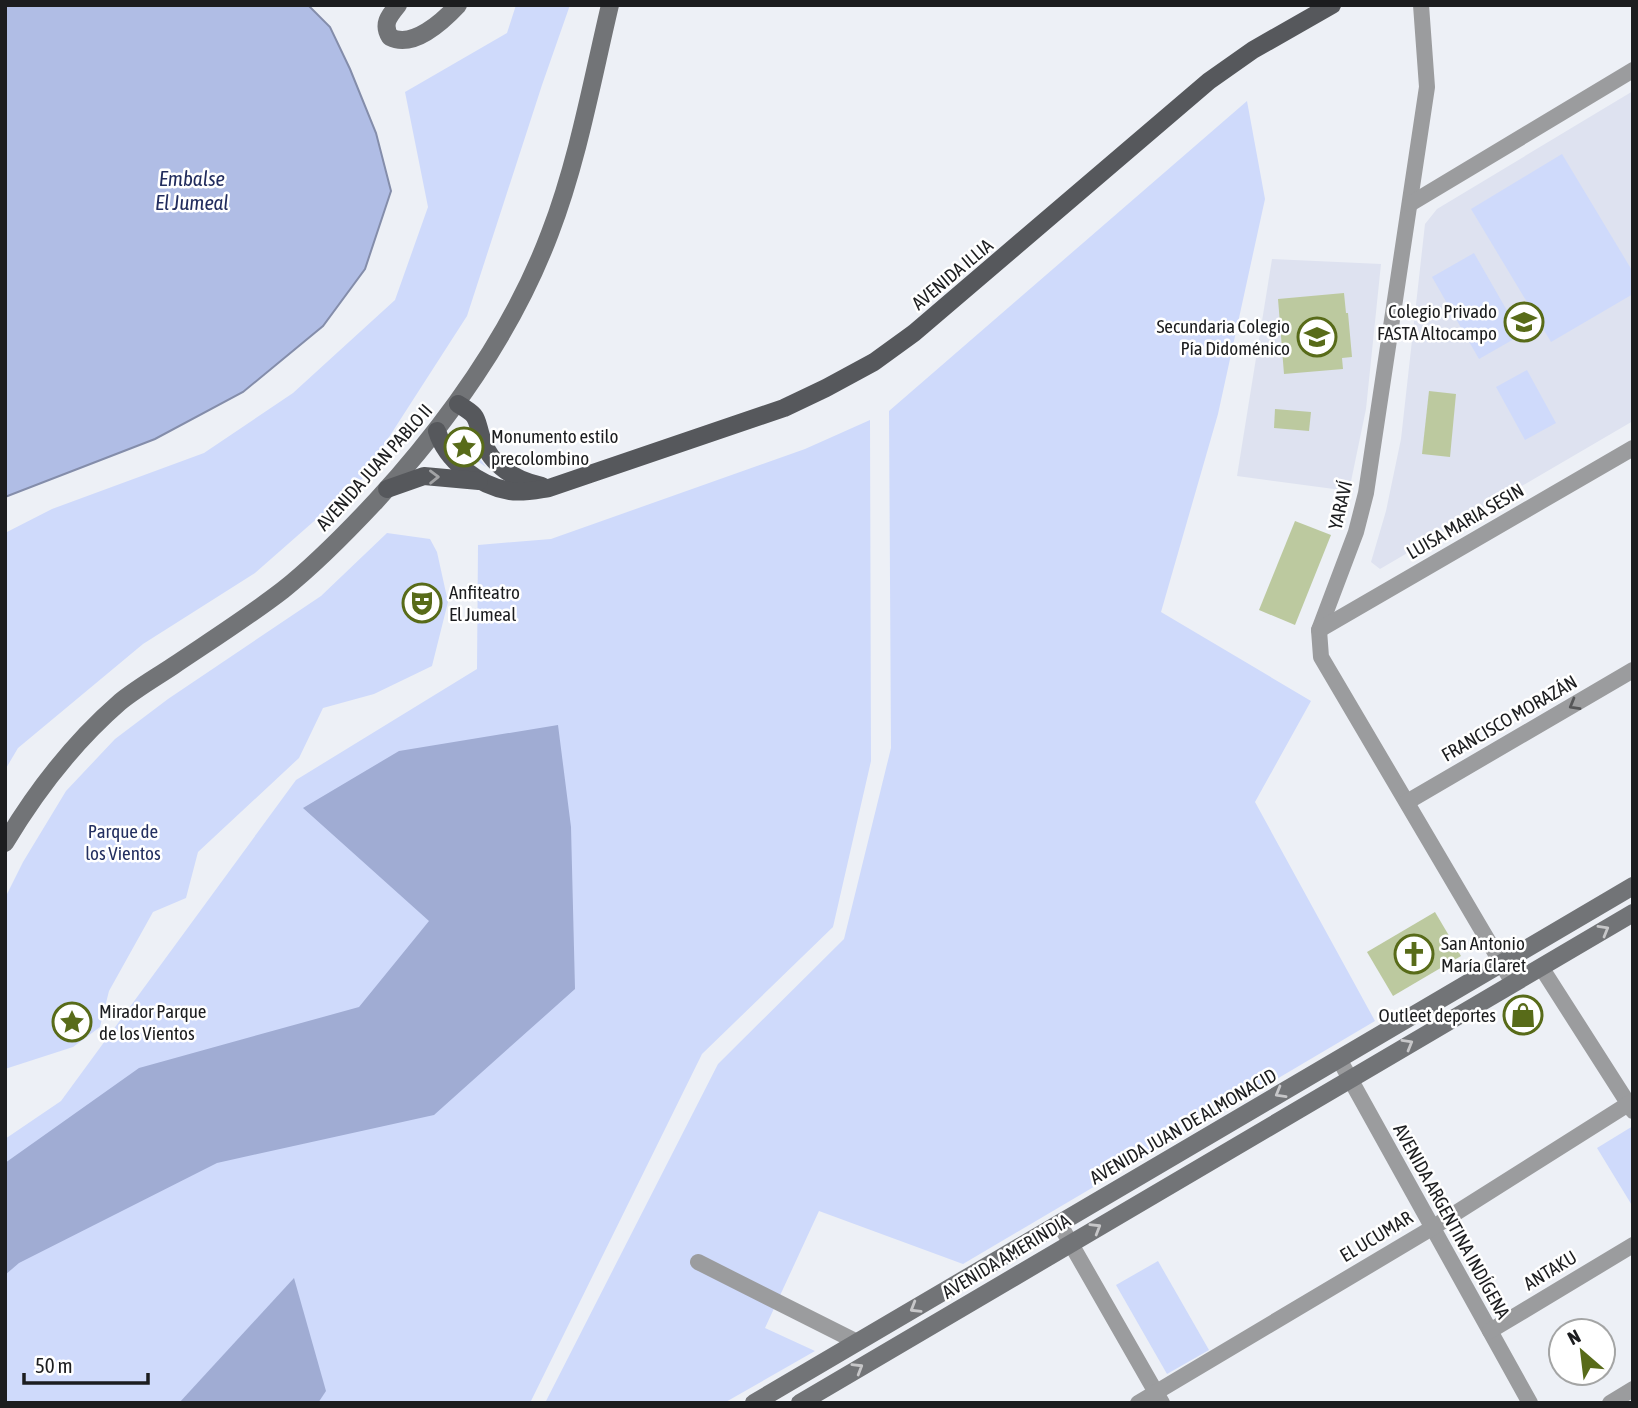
<svg xmlns="http://www.w3.org/2000/svg" width="1638" height="1408" viewBox="0 0 1638 1408" font-family="'Asap Condensed',sans-serif">
  <style>
    .built { fill: #dee2f0 }
    .green { fill: #cfdafb }
    .forest { fill: #a0acd3 }
    .water { fill: #b0bde5; stroke: #848daa; stroke-width: 2 }
    .building { fill: #bcc99f }
    .lines { fill: none; stroke-linecap: round; stroke-linejoin: round }
    .street { stroke: #9b9c9e; stroke-width: 16 }
    .secondary { stroke: #727477; stroke-width: 18 }
    .primary { stroke: #56585c; stroke-width: 18 }
    .oneway { stroke: #a2a3a5 }
    .oneway2 { stroke: #555658 }
    .oneway3 { stroke: #c7c7c9 }
    .labels { text-anchor: middle; dominant-baseline: central; stroke-width: 5; stroke-linejoin: round; paint-order: stroke }
    .street-label { font-size: 19px; fill: #1c1d1f; stroke: #fff }
    .poi-label { font-size: 19px; fill: #1c1d1f; stroke: #fff; text-anchor: start }
    .park-label { font-size: 19px; fill: #243061; stroke: #fff }
    .water-label { font-size: 21px; font-style: italic; fill: #212c5d; stroke: #fff }
  </style>
  <rect width="100%" height="100%" fill="#edf0f6"/>
  <!-- built -->
  <g class="built">
    <path d="M1633 91V421L1380 569 1371 562 1386 511 1401 439 1425 224 1437 209Z"/>
    <path d="M1272 259 1381 264 1366 409 1349 491 1237 476Z"/>
  </g>
  <!-- green -->
  <g class="green">
    <path d="M516 5H570L542 85 467 316 362 479 255 573 143 644 18 748 5 770V533L52 509 204 453 293 393 395 300 428 207 405 92 507 33Z"/>
    <path d="M1247 101 1265 199 1218 414 1161 612 1311 701 1255 802 1375 1021 963 1264 819 1211 765 1328 815 1351 724 1403H545L718 1064 844 939 891 748 889 411Z"/>
    <path d="M1562 154 1633 272V294L1551 342 1471 209Z"/>
    <path d="M1474 253 1521 335 1479 359 1432 277Z"/>
    <path d="M1527 370 1556 423 1525 440 1496 387Z"/>
    <path d="M870 420 871 761 833 927 702 1054 530 1403H5V1139L61 1101 296 780 477 669 478 545 551 539 805 449Z"/>
    <path d="M464 428 467 441 486 467 463 451 450 446Z"/>
    <path d="M387 533 430 539 437 552 448 602 432 666 374 694 323 708 299 758 198 852 186 898 153 912 109 991 100 1027 73 1047 5 1069V898L23 862 66 791 115 739 168 699 321 596Z"/>
    <path d="M1633 1126V1207L1597 1148Z"/>
    <path d="M1158 1261 1209 1350 1167 1374 1116 1285Z"/>
  </g>
  <!-- forest -->
  <g class="forest">
    <path d="M558 725 571 827 575 989 434 1115 217 1163 19 1263 5 1275V1163L139 1068 359 1007 429 921 303 808 399 751Z"/>
    <path d="M294 1278 326 1391 318 1403H179Z"/>
  </g>
  <!-- water -->
  <path class="water" d="M5 5H308L330 27 350 69 376 133 391 191 365 269 323 326 243 392 155 439 5 497Z"/>
  <!-- building -->
  <g class="building">
    <path d="M1344 293 1346 313H1348L1352 357 1342 358 1343 369 1284 374 1278 299Z"/>
    <path d="M1429 391 1456 394 1450 457 1422 454Z"/>
    <path d="M1275 409 1311 412 1309 431 1274 428Z"/>
    <path d="M1295 521 1331 535 1295 625 1259 610Z"/>
    <path d="M1435 912 1461 956 1393 996 1367 952Z"/>
  </g>
  <g class="lines">
    <!-- street -->
    <g class="street">
      <path d="M1421 5 1427 87 1366 493 1356 532 1319 630 1321 657 1513 983"/>
      <path d="M1410 204 1633 70"/>
      <path d="M1319 630 1633 448"/>
      <path d="M1407 802 1633 670"/>
      <path d="M1541 967 1633 1111"/>
      <path d="M1339 1059 1530 1403"/>
      <path d="M1059 1223 1162 1403"/>
      <path d="M698 1262 857 1342"/>
      <path d="M1490 1331 1633 1245"/>
      <path d="M1138 1403 1432 1228 1633 1101"/>
      <path d="M1610 1403 1633 1389"/>
    </g>
    <!-- secondary -->
    <g class="secondary">
      <path d="M398 5C389 16 382 24 390 37 413 49 443 21 458 5"/>
      <path d="M5 843C36 791 74 742 120 702 136 689 155 678 173 666 210 641 248 617 283 590 317 563 347 532 376 501 448 422 512 334 550 233 578 160 592 81 610 5"/>
      <path d="M754 1403 1633 886"/>
      <path d="M800 1403 1633 913"/>
    </g>
    <!-- primary -->
    <g class="primary">
      <path d="M458 404C480 417 475 417 482 439 491 466 516 480 542 486"/>
      <path d="M437 431C446 461 479 486 510 491 523 493 536 490 549 488L784 408 826 388 874 362 914 333 1209 81 1253 50 1332 5"/>
      <path d="M387 489 424 476 479 481"/>
    </g>
  </g>
  <!-- one-way arrows -->
  <defs><path id="oneway-chevron" d="M-2-3.5L2.5 0L-2 3.5" fill="none" stroke-width="1.6" stroke-linecap="round" stroke-linejoin="round" transform="scale(1.75)"/></defs>
  <use class="oneway" href="#oneway-chevron" transform="translate(434 477) rotate(-1)"/>
  <use class="oneway2" href="#oneway-chevron" transform="translate(1574 705) rotate(150)"/>
  <g class="oneway3">
    <use href="#oneway-chevron" transform="translate(1604 930) rotate(-30)"/>
    <use href="#oneway-chevron" transform="translate(1408 1044) rotate(-30)"/>
    <use href="#oneway-chevron" transform="translate(1280 1093) rotate(150)"/>
    <use href="#oneway-chevron" transform="translate(1096 1228) rotate(-31)"/>
    <use href="#oneway-chevron" transform="translate(915 1308) rotate(149)"/>
    <use href="#oneway-chevron" transform="translate(858 1368) rotate(-31)"/>
  </g>
  <!-- icons -->
  <defs>
    <symbol id="school-ring" viewBox="-11 -11 22 22"><circle r="9.5" fill="#fff" stroke="#586b19" stroke-width="1.5"/><path d="M0-5L7-2L0 1L-7-2ZM-4 1L0 2.5L4 1V4Q0 6-4 4Z" fill="#586b19"/></symbol>
    <symbol id="sight-ring" viewBox="-11 -11 22 22"><circle r="9.5" fill="#fff" stroke="#586b19" stroke-width="1.5"/><path d="M0-6L1.8-2.2L6-1.7L2.9 1.2L3.7 5.4L0 3.3L-3.7 5.4L-2.9 1.2L-6-1.7L-1.8-2.2Z" fill="#586b19"/></symbol>
    <symbol id="theatre-ring" viewBox="-11 -11 22 22"><circle r="9.5" fill="#fff" stroke="#586b19" stroke-width="1.5"/><path d="M-5-5.5Q0-4 5-5.5V0Q5 5 0 6Q-5 5-5 0ZM-3.3-2.5H-1v1.5H-3.3ZM1-2.5H3.3v1.5H1ZM-2.8 1Q0 5.5 2.8 1Z" fill="#586b19"/></symbol>
    <symbol id="church-ring" viewBox="-11 -11 22 22"><circle r="9.5" fill="#fff" stroke="#586b19" stroke-width="1.5"/><path d="M-1.2-6h2.4v3.5h3.3v2.4h-3.3V6h-2.4V-.1h-3.3v-2.4h3.3Z" fill="#586b19"/></symbol>
    <symbol id="shop-ring" viewBox="-11 -11 22 22"><circle r="9.5" fill="#fff" stroke="#586b19" stroke-width="1.5"/><path d="M-5-2.5h2.3a2.7 3.5 0 0 1 5.4 0H5L5.5 6h-11ZM-1.5-2.5h3a1.5 2.3 0 0 0-3 0Z" fill="#586b19"/></symbol>
  </defs>
  <g fill-rule="evenodd">
    <use href="#school-ring" x="1502" y="300" width="44" height="44"/>
    <use href="#school-ring" x="1295" y="315" width="44" height="44"/>
    <use href="#sight-ring" x="442" y="425" width="44" height="44"/>
    <use href="#theatre-ring" x="400" y="581" width="44" height="44"/>
    <use href="#church-ring" x="1392" y="932" width="44" height="44"/>
    <use href="#shop-ring" x="1501" y="993" width="44" height="44"/>
    <use href="#sight-ring" x="50" y="1000" width="44" height="44"/>
  </g>
  <g class="labels">
    <!-- street labels -->
    <g class="street-label">
      <text transform="translate(952 274) rotate(-40)">AVENIDA ILLIA</text>
      <text transform="translate(374 467) rotate(-48)">AVENIDA JUAN PABLO II</text>
      <text transform="translate(1340 505) rotate(-77)">YARAVÍ</text>
      <text transform="translate(1465 521) rotate(-30)">LUISA MARIA SESIN</text>
      <text transform="translate(1509 718) rotate(-30)">FRANCISCO MORAZÁN</text>
      <text transform="translate(1183 1126) rotate(-30)">AVENIDA JUAN DE ALMONACID</text>
      <text transform="translate(1452 1221) rotate(61)">AVENIDA ARGENTINA INDÍGENA</text>
      <text transform="translate(1376 1236) rotate(-31)">EL UCUMAR</text>
      <text transform="translate(1006 1256) rotate(-31)">AVENIDA AMERINDIA</text>
      <text transform="translate(1550 1270) rotate(-31)">ANTAKU</text>
    </g>
    <!-- poi labels -->
    <g class="poi-label">
      <text x="1497" y="311" text-anchor="end">Colegio Privado<tspan x="1497" dy="22">FASTA Altocampo</tspan></text>
      <text x="1290" y="326" text-anchor="end">Secundaria Colegio<tspan x="1290" dy="22">Pía Didoménico</tspan></text>
      <text x="491" y="436">Monumento estilo<tspan x="491" dy="22">precolombino</tspan></text>
      <text x="449" y="592">Anfiteatro<tspan x="449" dy="22">El Jumeal</tspan></text>
      <text x="1441" y="943">San Antonio<tspan x="1441" dy="22">María Claret</tspan></text>
      <text x="99" y="1011">Mirador Parque<tspan x="99" dy="22">de los Vientos</tspan></text>
      <text x="1496" y="1015" text-anchor="end">Outleet deportes</text>
    </g>
    <!-- park labels -->
    <g class="park-label">
      <text x="123" y="831">Parque de<tspan x="123" dy="22">los Vientos</tspan></text>
    </g>
    <!-- water labels -->
    <g class="water-label">
      <text x="192" y="178">Embalse<tspan x="192" dy="24">El Jumeal</tspan></text>
    </g>
  </g>
  <!-- border -->
  <rect width="1638" height="1408" fill="none" stroke="#1c1d1f" stroke-width="14"/>
  <!-- north arrow -->
  <g transform="translate(1582 1352) rotate(332)"><circle r="33" fill="#ffffff" stroke="#a4a5a5" stroke-width="2"/>
  <path d="M0-5L12 26L0 18L-12 26Z" fill="#586b19"/>
  <text y="-10" font-size="19" font-weight="bold" text-anchor="middle" fill="#1c1d1f">N</text>
  </g>
  <!-- scale -->
  <path d="M24 1373v10h124v-10" fill="none" stroke="#1c1d1f" stroke-width="3.5"/>
  <text x="35" y="1373" font-size="21" fill="#1c1d1f" stroke="#ffffff" stroke-width="5" paint-order="stroke">50 m</text>
</svg>
